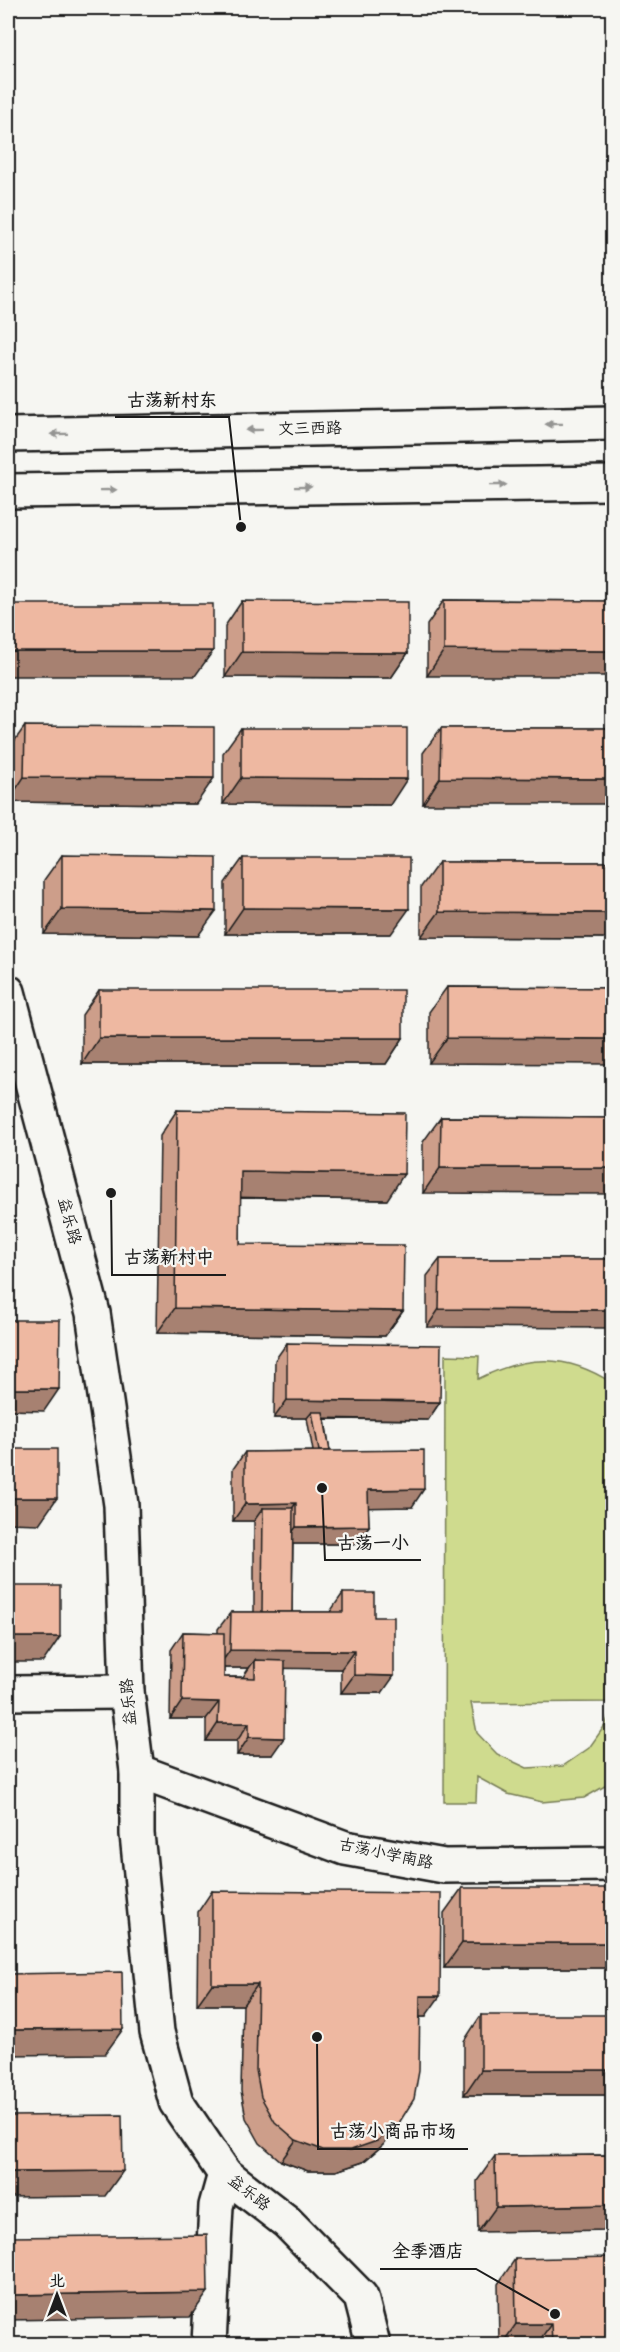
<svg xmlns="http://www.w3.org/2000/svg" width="620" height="2352" viewBox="0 0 620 2352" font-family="'Balsamiq Sans','LXGW WenKai TC',sans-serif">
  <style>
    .green { fill: #cfdb8e; stroke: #767c55; stroke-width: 1.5 }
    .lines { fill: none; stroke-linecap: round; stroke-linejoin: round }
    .minor-casing { stroke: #1c1c1c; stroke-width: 38 }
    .major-casing { stroke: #1c1c1c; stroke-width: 38 }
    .minor { stroke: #f6f6f2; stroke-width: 33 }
    .major { stroke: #f6f6f2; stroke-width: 33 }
    .wall { fill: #cd9e8a; stroke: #1c1c1c; stroke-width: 1.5; fill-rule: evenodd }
    .shaded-wall { fill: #a78171; stroke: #1c1c1c; stroke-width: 1.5 }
    .building { fill: #eeb8a1; stroke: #1c1c1c; stroke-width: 1.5 }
    .oneway { fill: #949492 }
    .labels { text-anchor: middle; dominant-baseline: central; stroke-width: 4.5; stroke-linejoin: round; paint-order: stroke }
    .street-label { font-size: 16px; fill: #1c1c1c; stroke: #f6f6f2 }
    .leader { fill: none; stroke: #1c1c1c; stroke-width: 2 }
    .callout-dot { fill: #1c1c1c; stroke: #f6f6f2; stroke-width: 2 }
    .callout-label { font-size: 18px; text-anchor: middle; font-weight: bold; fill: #1c1c1c; stroke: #f6f6f2; stroke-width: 4.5; stroke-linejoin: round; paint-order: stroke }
  </style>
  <rect width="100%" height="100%" fill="#f6f6f2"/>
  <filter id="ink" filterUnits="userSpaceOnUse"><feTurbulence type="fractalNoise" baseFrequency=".0167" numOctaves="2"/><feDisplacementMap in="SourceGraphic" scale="12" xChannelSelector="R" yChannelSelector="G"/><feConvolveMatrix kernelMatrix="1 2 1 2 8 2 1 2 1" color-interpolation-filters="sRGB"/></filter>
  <g filter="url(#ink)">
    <!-- green -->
    <path class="green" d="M445 1355 479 1356 478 1379C526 1355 566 1353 612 1383V1702L471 1703 477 1733 497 1754 527 1768 563 1766 589 1748 606 1724 612 1705V1782L584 1798 542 1802 508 1794 477 1777 476 1802H444Z"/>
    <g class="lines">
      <defs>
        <g id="minor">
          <path d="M8 992 93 1313 121 1505 127 1692 137 1771V1834L157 2032 176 2102 225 2174 287 2222 361 2297 373 2344"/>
          <path d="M8 1693 127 1692"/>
          <path d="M137 1771 345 1848 444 1866 612 1864"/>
          <path d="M209 2344 216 2206 225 2174"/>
        </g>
        <g id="major">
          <path d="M8 435 612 423"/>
          <path d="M8 491 612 483"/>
        </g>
      </defs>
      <!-- minor casing -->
      <use href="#minor" class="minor-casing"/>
      <!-- major casing -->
      <use href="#major" class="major-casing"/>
      <!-- minor -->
      <use href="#minor" class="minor"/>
      <!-- major -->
      <use href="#major" class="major"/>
    </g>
    <!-- wall -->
    <g class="wall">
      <path d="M444 600 612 601 427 676V625Z"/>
      <path d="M242 601 408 653 391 678 225 677V626Z"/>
      <path d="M25 726 196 804 8 802V750Z"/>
      <path d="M241 728 390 805 223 804V753Z"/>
      <path d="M441 728H612L423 804V753Z"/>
      <path d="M62 855 198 936 44 934V880Z"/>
      <path d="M243 858 391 934H225V883Z"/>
      <path d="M439 862H612V938L421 937V887Z"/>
      <path d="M447 987 612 988 429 1063V1012Z"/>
      <path d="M99 990 403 1038 386 1064H82V1015Z"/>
      <path d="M177 1110 387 1200 240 1198V1244L403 1311 385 1336 157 1333 160 1136Z"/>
      <path d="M441 1117 612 1118 423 1193V1142Z"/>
      <path d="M440 1259H612L427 1327V1276Z"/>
      <path d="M287 1343 440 1402 428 1420 325 1419 330 1451 412 1507H368L369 1526 356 1544H293L292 1612H330L343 1593 374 1617 382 1693H341V1669L285 1668 272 1755H237V1741H206V1719H170L171 1650 183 1632 218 1633V1629L231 1612H254V1521H233V1469L245 1452 313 1451 307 1418H274L275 1360ZM224 1668H249L243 1677H224Z"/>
      <path d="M462 1888 612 1968H444V1913Z"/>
      <path d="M212 1891 425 2017H420L384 2144 363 2162 336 2171H308L281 2161 260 2143 246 2118 241 2091 243 2005H197L198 1912Z"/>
      <path d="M481 2015 612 2095H464V2041Z"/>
      <path d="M612 2155 478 2232 477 2181 495 2156Z"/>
      <path d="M515 2259 612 2344H499L498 2284Z"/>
    </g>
    <!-- shaded-wall -->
    <g class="shaded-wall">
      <path d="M444 650 612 651V676H427Z"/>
      <path d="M8 651H213L195 676H8Z"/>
      <path d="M242 652 408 653 391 678 225 677Z"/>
      <path d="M24 777 214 778 196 804 8 802V801Z"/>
      <path d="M241 778 407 779 390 805 223 804Z"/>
      <path d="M440 778 612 779V804H423Z"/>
      <path d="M243 908 409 909 391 934H225Z"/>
      <path d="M62 909 216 911 198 936 44 934Z"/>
      <path d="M439 912 612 913V938L421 937Z"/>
      <path d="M99 1038H403L386 1064H82Z"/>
      <path d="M447 1038 612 1039V1064L429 1063Z"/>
      <path d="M440 1168H612V1194L423 1193Z"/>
      <path d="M241 1172 404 1174 387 1200 223 1197Z"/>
      <path d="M175 1308 403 1311 385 1336 157 1333Z"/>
      <path d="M439 1309 612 1310V1328L427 1327Z"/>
      <path d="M8 1389H59L44 1411 8 1410Z"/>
      <path d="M287 1400 440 1402 428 1420 313 1418 312 1412 307 1418H274Z"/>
      <path d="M424 1489 412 1507 356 1508 368 1490Z"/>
      <path d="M8 1498H57L39 1524 8 1523Z"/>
      <path d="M296 1503 284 1520 263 1508 254 1521H233L245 1504Z"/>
      <path d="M369 1526 356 1544H284L296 1527Z"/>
      <path d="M8 1637H60L43 1662H8Z"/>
      <path d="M230 1650 354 1651 341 1669 255 1668V1660L249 1668H218Z"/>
      <path d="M354 1675 394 1676 382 1693H341Z"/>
      <path d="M182 1701 219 1702 206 1719H170Z"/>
      <path d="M218 1723H249L237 1741H206Z"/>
      <path d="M249 1737 284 1738 272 1755H237Z"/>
      <path d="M462 1943H612V1968H444Z"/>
      <path d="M212 1984H258L243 2005H197Z"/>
      <path d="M420 1996H440L425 2017H405Z"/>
      <path d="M123 2029 105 2054 8 2055V2030Z"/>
      <path d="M481 2070H612V2095H464Z"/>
      <path d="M399 2123 384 2144 363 2162 336 2171H308L281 2161 296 2140Z"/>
      <path d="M123 2171 105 2196 8 2197V2172Z"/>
      <path d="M612 2205V2230L478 2232 496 2207Z"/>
      <path d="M208 2292 190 2317 8 2320V2295Z"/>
      <path d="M516 2324H551L537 2344H502Z"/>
    </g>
    <!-- building -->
    <g class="building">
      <path d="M444 600 612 601V651L444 650Z"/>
      <path d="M242 601 408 602V653L242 652Z"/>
      <rect x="8" y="604" width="205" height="47"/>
      <path d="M25 726 214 727V778L24 777Z"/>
      <path d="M241 728H407V779L241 778Z"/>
      <path d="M441 728H612V779L440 778Z"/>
      <path d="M62 855 216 857V911L62 909Z"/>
      <path d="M243 858H409V909L243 908Z"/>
      <path d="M439 862H612V913L439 912Z"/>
      <path d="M447 987 612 988V1039L447 1038Z"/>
      <rect x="99" y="990" width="304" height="48"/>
      <path d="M8 1069H12L11 1116H8Z"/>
      <path d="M177 1110 405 1113 404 1174 241 1172 240 1244 404 1245 403 1311 175 1308Z"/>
      <path d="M441 1117 612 1118V1168H440Z"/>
      <path d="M440 1259H612V1310L439 1309Z"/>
      <path d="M8 1320H60L59 1389H8Z"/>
      <path d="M287 1343 441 1345 440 1402 287 1400Z"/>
      <path d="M312 1412H323L330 1451H319Z"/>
      <rect x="8" y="1449" width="49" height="49"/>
      <path d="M424 1450V1489L368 1490 369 1526 296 1527V1503L245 1504V1452Z"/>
      <path d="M263 1508H293L292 1612H262Z"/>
      <rect x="8" y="1586" width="52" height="51"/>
      <path d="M343 1593H374V1617H394V1676L354 1675V1651L230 1650 231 1612H343Z"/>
      <path d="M183 1632 224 1633V1677L255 1678V1660L285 1661 284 1738 249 1737V1723H218L219 1702 182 1701Z"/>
      <rect x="462" y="1888" width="150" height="55"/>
      <path d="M212 1891 441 1893 440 1996H420L419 2071 414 2099 399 2123 377 2141 351 2150H323L296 2140 275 2122 261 2097 256 2070 258 1984H212Z"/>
      <path d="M122 1972 123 2029 8 2030V1974Z"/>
      <rect x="481" y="2015" width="131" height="55"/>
      <path d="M122 2115 123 2171 8 2172V2116Z"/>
      <path d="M612 2155V2205L496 2207 495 2156Z"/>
      <path d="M207 2235 208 2292 8 2295V2237Z"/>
      <path d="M612 2257V2344H552L551 2324H516L515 2259Z"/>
    </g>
    <!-- one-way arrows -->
    <defs><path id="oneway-solid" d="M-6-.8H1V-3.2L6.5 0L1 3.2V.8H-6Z" transform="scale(1.5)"/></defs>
    <g class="oneway">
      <use href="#oneway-solid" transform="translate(554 424) rotate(179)"/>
      <use href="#oneway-solid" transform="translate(254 430) rotate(179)"/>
      <use href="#oneway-solid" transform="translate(59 434) rotate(179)"/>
      <use href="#oneway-solid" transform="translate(498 485) rotate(-1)"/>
      <use href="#oneway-solid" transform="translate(303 487) rotate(-1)"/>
      <use href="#oneway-solid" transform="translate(108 490) rotate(-1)"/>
    </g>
  </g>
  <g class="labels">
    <!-- street labels -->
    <g class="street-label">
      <text transform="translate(310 429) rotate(-1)">文三西路</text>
      <text transform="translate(69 1221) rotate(75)">益乐路</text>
      <text transform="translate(129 1702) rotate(-95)">益乐路</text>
      <text transform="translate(386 1854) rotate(12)">古荡小学南路</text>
      <text transform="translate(249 2193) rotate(38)">益乐路</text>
    </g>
  </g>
  <!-- callouts -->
  <path class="leader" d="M241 527L229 417H115M111 1193L112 1275H226M322 1488L325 1560H421M317 2037L318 2149H468M555 2314L476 2269H380"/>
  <g class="callout-dot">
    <circle cx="241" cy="527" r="6"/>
    <circle cx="111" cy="1193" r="6"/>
    <circle cx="322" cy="1488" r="6"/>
    <circle cx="317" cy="2037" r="6"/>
    <circle cx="555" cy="2314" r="6"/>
  </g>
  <g class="callout-label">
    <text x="172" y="406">古荡新村东</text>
    <text x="169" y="1263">古荡新村中</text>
    <text x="373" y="1549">古荡一小</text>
    <text x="393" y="2137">古荡小商品市场</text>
    <text x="428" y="2257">全季酒店</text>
  </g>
  <!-- margin -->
  <rect width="620" height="2352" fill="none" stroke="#f6f6f2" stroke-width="30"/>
  <rect x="15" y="15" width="590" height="2322" fill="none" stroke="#1c1c1c" stroke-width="2" filter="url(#ink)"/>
  <!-- north arrow -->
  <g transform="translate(57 2295)" stroke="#f6f6f2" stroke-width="4.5" paint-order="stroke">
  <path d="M0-4.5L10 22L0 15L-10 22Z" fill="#1c1c1c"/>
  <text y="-9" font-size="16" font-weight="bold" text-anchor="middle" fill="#1c1c1c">北</text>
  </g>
</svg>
